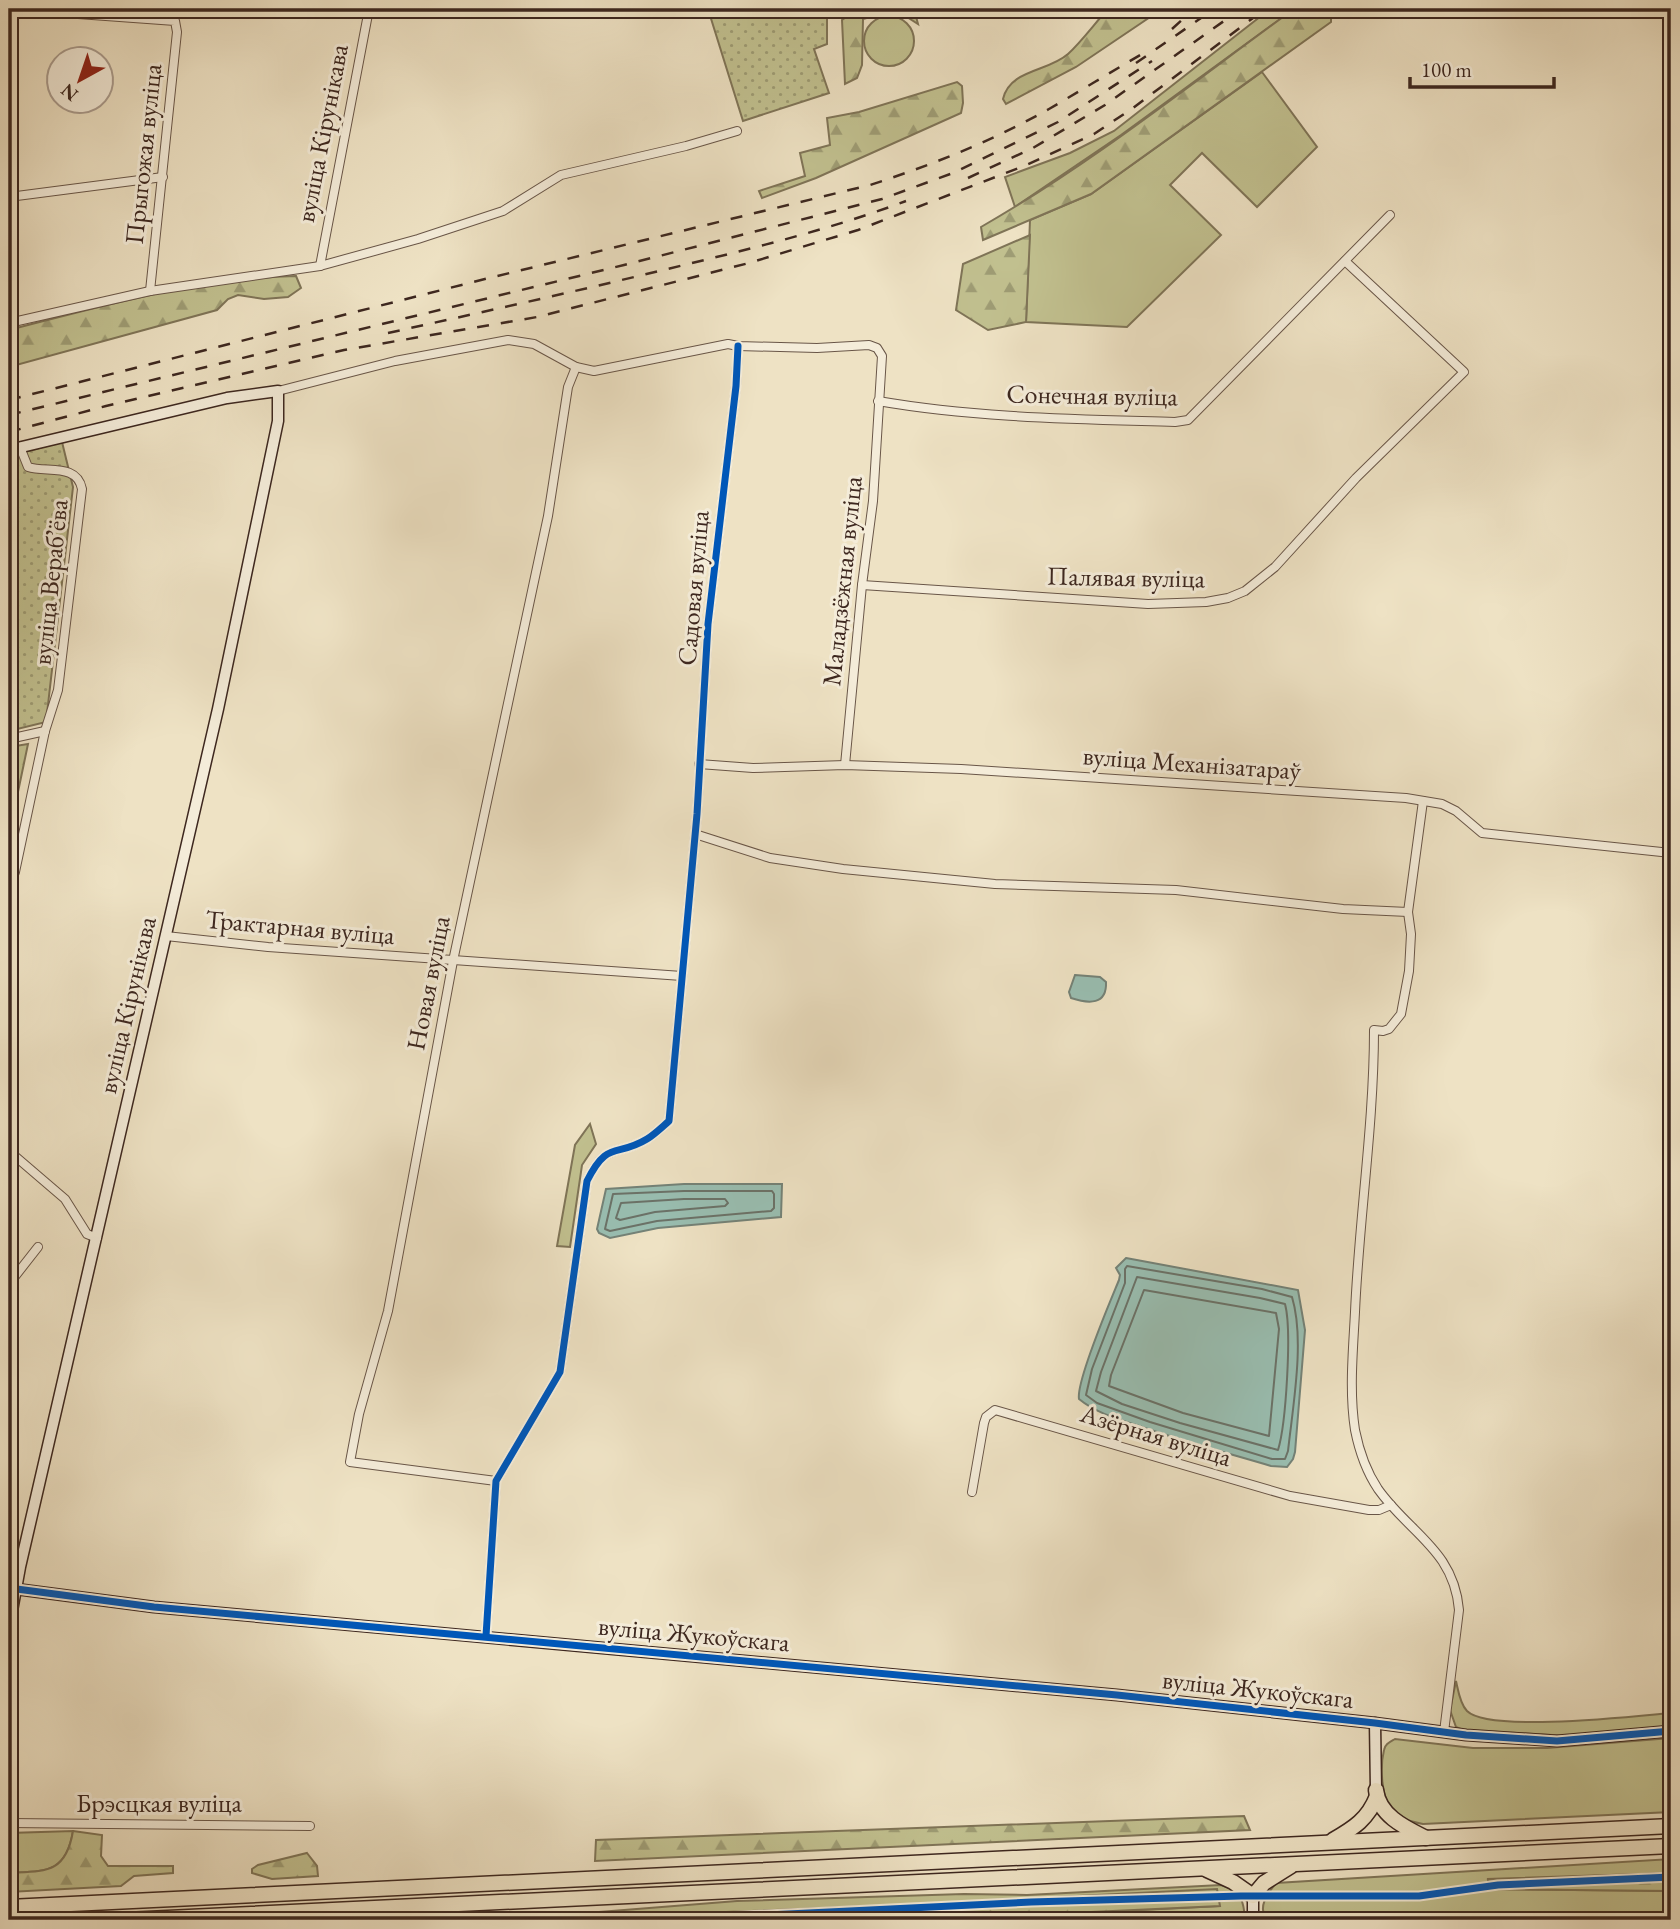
<svg xmlns="http://www.w3.org/2000/svg" width="1680" height="1929" viewBox="0 0 1680 1929" font-family="'EB Garamond',serif">
  <style>
    .grass { fill: #c1c08f; stroke: #7f7457; stroke-width: 2 }
    .forest { fill: url(#forest-firs); stroke: #7f7457; stroke-width: 2 }
    .park { fill: url(#park-dots); stroke: #7f7457; stroke-width: 2 }
    .water { fill: #99beb1; stroke: #748277; stroke-width: 2 }
    .lines { fill: none; stroke-linecap: round; stroke-linejoin: round }
    .shore { stroke: #6b7268; stroke-width: 2 }
    .street-casing { stroke: #695648; stroke-width: 10 }
    .secondary-casing { stroke: #3d271f; stroke-width: 13 }
    .highway-casing { stroke: #3d271f; stroke-width: 17 }
    .street { stroke: #f4ecd9; stroke-width: 8 }
    .secondary { stroke: #f4ecd9; stroke-width: 10 }
    .highway { stroke: #eee2c4; stroke-width: 14 }
    .rail { stroke: #3d271f; stroke-width: 2.5; stroke-dasharray: 12 12; stroke-linecap: butt }
    .cycleway-casing { stroke: #f4ecd9; stroke-width: 11 }
    .cycleway { stroke: #0057b8; stroke-width: 7 }
    .labels { text-anchor: middle; dominant-baseline: central; stroke-width: 6; stroke-linejoin: round; paint-order: stroke }
    .street-label { font-size: 26px; fill: #3d271f; stroke: #f4ecd9 }
  </style>
  <defs>
    <pattern id="forest-firs" width="22" height="20" patternUnits="userSpaceOnUse" patternTransform="scale(1.75)"><rect width="22" height="20" fill="#c1c08f"/><path d="M5 1l3.5 6h-7zM16 11l3.5 6h-7z" fill="#9e9c74"/></pattern>
    <pattern id="park-dots" width="8" height="8" patternUnits="userSpaceOnUse" patternTransform="scale(1.75)"><rect width="8" height="8" fill="#c1c08f"/><path d="M2 2h.1M6 6h.1" fill="none" stroke="#9e9c74" stroke-width="1.8" stroke-linecap="round"/></pattern>
  </defs>
  <rect width="100%" height="100%" fill="#eee2c4"/>
  <filter id="stains"><feTurbulence type="fractalNoise" baseFrequency=".00286" numOctaves="4"/><feColorMatrix values="0 0 0 0 .2 0 0 0 0 .09 0 0 0 0 .02 0 0 0 .5 -.17"/></filter>
  <radialGradient id="worn" r=".72"><stop offset=".6" stop-color="#630" stop-opacity="0"/><stop offset="1" stop-color="#630" stop-opacity=".3"/></radialGradient>
  <!-- grass -->
  <g class="grass">
    <path d="M1270 9H1294L1121 135 1015 207 1005 177 1070 153 1114 131Z"/>
    <circle cx="889" cy="41" r="25"/>
    <path d="M1262 72 1317 147 1257 207 1202 153 1170 185 1221 235 1127 327 1026 322 1030 220 1091 194Z"/>
    <path d="M590 1124 596 1144 582 1165 570 1247 557 1246 575 1145Z"/>
    <path d="M1456 1681C1458 1690 1460 1704 1467 1711 1489 1733 1637 1716 1671 1713V1726L1571 1736 1463 1730 1456 1727 1450 1710Z"/>
    <path d="M1671 1738V1812L1423 1824C1412 1822 1399 1819 1392 1811 1381 1798 1380 1766 1384 1750 1385 1744 1390 1742 1395 1739L1473 1748H1547Z"/>
    <path d="M73 1831C66 1874 45 1871 9 1873V1833Z"/>
    <path d="M1671 1859V1873L1488 1880 1490 1889 1671 1891V1920H1566L1524 1915 1455 1920H1266C1258 1906 1267 1894 1276 1883Z"/>
    <path d="M1221 1885C1241 1890 1244 1901 1245 1920H938L1220 1906 915 1905 916 1920H885L884 1909 624 1916 620 1920H456L478 1916 599 1912 737 1901 964 1894 1027 1895Z"/>
  </g>
  <!-- forest -->
  <g class="forest">
    <path d="M867 9H914L918 24 896 10 863 19 862 65 857 78 845 84 842 20 852 13Z"/>
    <path d="M1108 9H1162L1076 67 1006 104 1003 99C1010 69 1048 72 1068 54 1082 41 1095 23 1108 9Z"/>
    <path d="M1294 9H1308L1331 14V22L1091 194 983 240 981 227C1091 164 1192 83 1294 9Z"/>
    <path d="M957 82 962 86 963 103 961 113 816 178 762 198 759 191 805 176 800 153 830 145 827 118 859 112Z"/>
    <path d="M1030 235 1026 322 988 330 956 310 963 264Z"/>
    <path d="M296 276 301 288 288 297 264 299 238 295 228 299 217 310 9 367V330C102 306 199 278 296 276Z"/>
    <path d="M28 744 9 835V747Z"/>
    <path d="M1244 1816 1250 1830 595 1861 596 1840Z"/>
    <path d="M73 1831 102 1835 101 1856 108 1866H173V1873L134 1876 121 1886 9 1892V1873C45 1871 66 1874 73 1831Z"/>
    <path d="M307 1853 317 1866 318 1876 272 1879 252 1873V1869L258 1865Z"/>
    <path d="M1671 1873V1891L1490 1889 1488 1879Z"/>
    <path d="M1217 1889 1220 1906 916 1920 915 1904Z"/>
    <path d="M877 1906 884 1909 885 1920H620L624 1916Z"/>
  </g>
  <!-- park -->
  <g class="park">
    <path d="M708 9H827V44L814 49 829 93 743 121Z"/>
    <path d="M62 442 73 487 46 722 9 731V456Z"/>
  </g>
  <!-- water -->
  <g class="water">
    <path d="M1075 975 1100 977 1106 982C1107 1005 1089 1004 1071 998L1069 992Z"/>
    <path d="M684 1184H782L781 1217 658 1228 610 1238 599 1233 597 1229 606 1189Z"/>
    <path d="M1126 1258 1298 1290 1305 1330 1295 1452 1293 1459 1287 1467 1271 1466C1227 1453 1182 1441 1139 1426 1118 1419 1096 1413 1079 1399 1076 1381 1110 1302 1119 1280L1120 1275 1116 1268Z"/>
  </g>
  <g class="lines">
    <!-- shore -->
    <g class="shore">
      <path d="M684 1191H772L774 1194V1208L771 1211 657 1221 610 1231 605 1229 613 1194Z"/>
      <path d="M684 1199H725L728 1203 725 1206 655 1212 620 1220 616 1218 621 1203Z"/>
      <path d="M1127 1266 1262 1289 1292 1297C1305 1340 1293 1405 1288 1451L1285 1459H1272L1150 1422 1097 1403 1086 1395 1092 1369 1125 1283V1269Z"/>
      <path d="M1137 1277 1260 1298 1285 1304C1292 1330 1286 1424 1278 1450L1180 1423 1122 1404 1096 1391 1101 1372Z"/>
      <path d="M1144 1290 1276 1313 1279 1329 1269 1436 1183 1413 1109 1386 1111 1375Z"/>
    </g>
    <defs>
      <g id="street">
        <path d="M9 9 175 21 177 32 150 291"/>
        <path d="M9 197 163 177"/>
        <path d="M320 266 369 9"/>
        <path d="M9 323 150 291 320 266 418 239 503 211 561 175 686 146 737 131"/>
        <path d="M278 391 395 361 508 340 534 344 576 367 594 371 728 344 738 346 817 348 869 345 877 348 882 356 873 501 862 585 845 765"/>
        <path d="M878 401C976 418 1076 419 1175 422L1188 420 1390 215"/>
        <path d="M862 585 1148 604 1206 602 1228 598 1245 591 1275 567 1356 478 1464 372 1345 261"/>
        <path d="M9 739 45 731"/>
        <path d="M699 764 753 768 845 765 961 769 1406 798 1442 804 1456 811 1482 833 1671 853"/>
        <path d="M1423 801 1408 912 1411 934 1409 971 1401 1014 1389 1029 1383 1031 1374 1030C1374 1124 1359 1219 1355 1312 1353 1351 1349 1391 1355 1430 1359 1450 1366 1471 1378 1489 1409 1533 1454 1550 1459 1610L1444 1732"/>
        <path d="M695 834 770 858 843 869 995 884 1176 890 1343 909 1408 912"/>
        <path d="M9 886 15 872 45 731 58 690 82 489C77 463 47 473 28 467L20 447"/>
        <path d="M166 936 268 947 682 976"/>
        <path d="M9 1151 65 1199 87 1234 97 1238"/>
        <path d="M9 1284 38 1247"/>
        <path d="M496 1481 350 1462 359 1414 388 1311 453 961 548 516 568 387 576 367"/>
        <path d="M972 1492 984 1423 986 1417 995 1410 1290 1496 1369 1510H1379L1391 1505"/>
        <path d="M486 1636 496 1481 560 1372 587 1181C608 1139 616 1158 647 1139 655 1134 662 1127 669 1121L697 814 708 624 736 386 738 346"/>
        <path d="M9 1823 310 1826"/>
      </g>
      <g id="secondary">
        <path d="M9 450 227 398 278 391V421L218 709 20 1567 9 1627"/>
        <path d="M16 1589 154 1607 1117 1695 1375 1723 1466 1735 1557 1741 1671 1731"/>
        <path d="M1375 1723 1376 1790"/>
        <path d="M1253 1896V1920"/>
      </g>
      <g id="highway">
        <path d="M1376 1790C1379 1816 1406 1828 1426 1838"/>
        <path d="M1333 1840C1354 1828 1368 1819 1377 1796"/>
        <path d="M1207 1870 1233 1882 1253 1896 1264 1883 1291 1866"/>
        <path d="M9 1907 1671 1826"/>
        <path d="M126 1920 1671 1846"/>
      </g>
    </defs>
    <!-- street casing -->
    <use href="#street" class="street-casing"/>
    <!-- secondary casing -->
    <use href="#secondary" class="secondary-casing"/>
    <!-- highway casing -->
    <use href="#highway" class="highway-casing"/>
    <!-- street -->
    <use href="#street" class="street"/>
    <!-- secondary -->
    <use href="#secondary" class="secondary"/>
    <!-- highway -->
    <use href="#highway" class="highway"/>
    <!-- rail -->
    <g class="rail">
      <path d="M1172 29 1194 9"/>
      <path d="M1136 63 1214 9"/>
      <path d="M968 178 1033 148 1105 105 1241 9"/>
      <path d="M388 333C478 313 569 293 659 271 742 251 826 231 906 201"/>
      <path d="M9 400 481 280 870 185C932 165 992 141 1049 109 1080 91 1111 72 1142 54"/>
      <path d="M9 415 624 265 882 199 953 173 1058 122 1152 61"/>
      <path d="M9 432 106 406 344 350 537 317 749 263 858 230 1024 166 1094 134 1133 108 1265 9"/>
    </g>
    <defs>
      <g id="cycleway">
        <path d="M9 1588 154 1607 1117 1695 1375 1723 1466 1735 1557 1741 1671 1731"/>
        <path d="M486 1636 496 1481 560 1372 587 1181C608 1139 616 1158 647 1139 655 1134 662 1127 669 1121L697 814 708 624 736 386 738 346"/>
        <path d="M663 1920 1031 1902 1241 1896H1419L1498 1885 1671 1877"/>
      </g>
    </defs>
    <!-- cycleway casing -->
    <use href="#cycleway" class="cycleway-casing"/>
    <!-- cycleway -->
    <use href="#cycleway" class="cycleway"/>
  </g>
  <g class="labels">
    <!-- street labels -->
    <g class="street-label">
      <text transform="translate(322 133) rotate(-79)">вуліца Кірунікава</text>
      <text transform="translate(143 154) rotate(-84)">Прыгожая вуліца</text>
      <text transform="translate(1092 395) rotate(1)">Сонечная вуліца</text>
      <text transform="translate(1126 577) rotate(1)">Палявая вуліца</text>
      <text transform="translate(842 581) rotate(-84)">Маладзёжная вуліца</text>
      <text transform="translate(50 582) rotate(-84)">вуліца Верабʼёва</text>
      <text transform="translate(693 588) rotate(-85)">Садовая вуліца</text>
      <text transform="translate(1192 763) rotate(4)">вуліца Механізатараў</text>
      <text transform="translate(300 927) rotate(5)">Трактарная вуліца</text>
      <text transform="translate(428 983) rotate(-79)">Новая вуліца</text>
      <text transform="translate(127 1005) rotate(-77)">вуліца Кірунікава</text>
      <text transform="translate(1156 1435) rotate(17)">Азёрная вуліца</text>
      <text transform="translate(694 1634) rotate(5)">вуліца Жукоўскага</text>
      <text transform="translate(1258 1689) rotate(6)">вуліца Жукоўскага</text>
      <text x="159" y="1803">Брэсцкая вуліца</text>
    </g>
  </g>
  <!-- margin -->
  <rect width="1680" height="1929" fill="none" stroke="#eee2c4" stroke-width="35"/>
  <rect x="10" y="10" width="1659" height="1908" fill="none" stroke="#3d271f" stroke-width="3.5"/>
  <rect x="18" y="18" width="1645" height="1894" fill="none" stroke="#3d271f" stroke-width="2"/>
  <!-- north arrow -->
  <g transform="translate(80 80) rotate(220)"><circle r="33" fill="#f4ecd9" stroke="#ab9d8f" stroke-width="2"/>
  <path d="M0-5L12 26L0 18L-12 26Z" fill="#8f2418"/>
  <text y="-10" font-size="19" font-weight="bold" text-anchor="middle" fill="#3d271f">N</text>
  </g>
  <!-- scale -->
  <path d="M1410 77v10h144v-10" fill="none" stroke="#3d271f" stroke-width="3.5"/>
  <text x="1421" y="77" font-size="21" fill="#3d271f" stroke="#f4ecd9" stroke-width="5" paint-order="stroke">100 m</text>
  <rect width="100%" height="100%" filter="url(#stains)"/>
  <rect width="100%" height="100%" fill="url(#worn)"/>
</svg>
